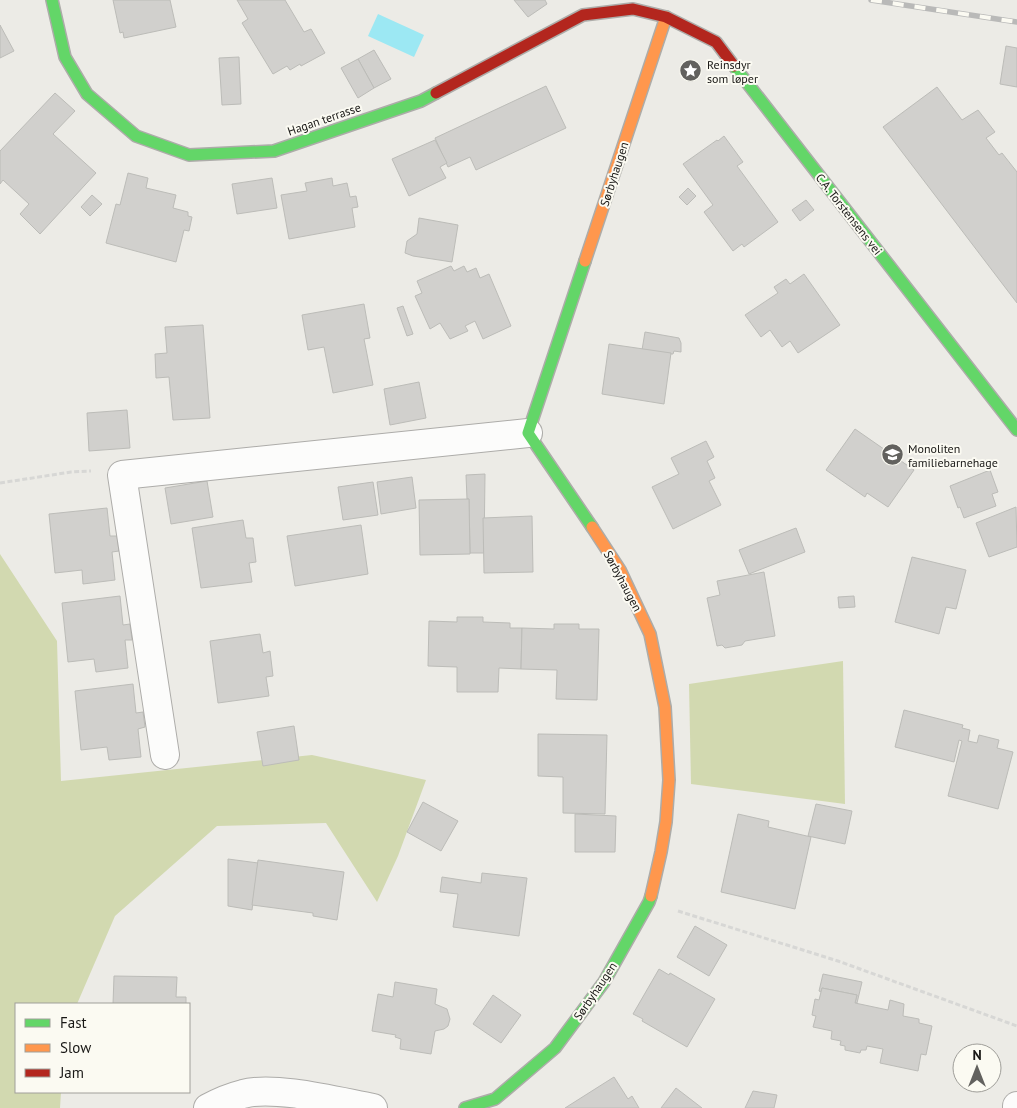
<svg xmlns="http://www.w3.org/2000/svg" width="1017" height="1108" viewBox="0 0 1017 1108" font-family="'PT Sans',sans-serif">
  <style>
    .green { fill: #d2d9b0 }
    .water { fill: #9ce8f3 }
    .building { fill: #d1d0cd; stroke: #bcbcb8 }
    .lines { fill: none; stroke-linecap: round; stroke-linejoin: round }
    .street-casing { stroke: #adaca9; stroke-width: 30 }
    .fast-casing { stroke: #adaca9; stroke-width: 14 }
    .slow-casing { stroke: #adaca9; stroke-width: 14 }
    .jam-casing { stroke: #adaca9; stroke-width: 14 }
    .path { stroke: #d7d7d5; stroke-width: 3; stroke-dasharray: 5 2.5; stroke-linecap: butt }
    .street { stroke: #fcfcfb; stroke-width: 28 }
    .fast { stroke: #63d668; stroke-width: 11 }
    .slow { stroke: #ff974d; stroke-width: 11 }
    .jam { stroke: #b3261e; stroke-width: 11 }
    .rail-casing { stroke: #b9b9b8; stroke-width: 5.5 }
    .rail { stroke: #fbfaf2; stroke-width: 4; stroke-dasharray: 11; stroke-linecap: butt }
    .labels { text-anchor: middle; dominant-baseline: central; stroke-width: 4; stroke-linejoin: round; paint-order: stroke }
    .poi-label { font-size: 12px; fill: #181715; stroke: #fbfaf2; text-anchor: start }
    .street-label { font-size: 12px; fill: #181715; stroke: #fbfaf2 }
  </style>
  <rect width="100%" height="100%" fill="#ecebe6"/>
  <!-- green -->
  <g class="green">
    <path d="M0 554 57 641 61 781 312 755 426 780 398 856 377 902 326 823 217 826 115 916 77 1004H16V1092H61L60 1108H0Z"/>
    <path d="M843 661 845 804 691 784 689 684Z"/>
  </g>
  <!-- water -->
  <path class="water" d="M378 14 424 35 414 57 368 36Z"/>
  <!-- building -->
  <g class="building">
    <path d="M113 0H170L176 27 124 38 123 32 120 33Z"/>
    <path d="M237 0H285L304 32 311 29 325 53 301 66 300 64 290 70 287 66 273 74 242 23 248 19Z"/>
    <path d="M514 0H545L547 4 528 17Z"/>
    <path d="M0 25 14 51 0 58Z"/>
    <path d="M1006 46 1017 48V87L1000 84Z"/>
    <path d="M374 50 391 79 374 88 358 59Z"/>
    <path d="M239 57 241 104 222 105 219 58Z"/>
    <path d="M358 59 374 88 358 98 341 68Z"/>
    <path d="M546 86 566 128 476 170 470 157 448 167 435 138Z"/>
    <path d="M937 87 962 120 978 110 995 132 986 138 999 155 1002 153 1017 172V303L883 127Z"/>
    <path d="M55 93 75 111 53 134 96 173 40 234 20 214 29 204 3 180 0 184V151Z"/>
    <path d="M724 136 743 162 737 166 778 222 744 247 742 244 733 251 704 212 713 205 683 164 717 140 718 141Z"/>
    <path d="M435 140 447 163 440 167 446 178 409 196 392 159Z"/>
    <path d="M128 173 148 178 146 188 176 195 173 208 188 212V216L192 217 189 231 184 230 176 262 106 243 116 204 120 205Z"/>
    <path d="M272 178 277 208 237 214 232 184Z"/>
    <path d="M332 178 333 186 347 183 350 197 356 196 358 207 352 208 355 227 289 239 281 195 307 191 305 183Z"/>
    <path d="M688 188 696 196 687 205 679 197Z"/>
    <path d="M92 195 102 204 90 216 81 207Z"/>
    <path d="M806 200 814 210 800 221 792 210Z"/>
    <path d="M419 218 458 225 452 262 413 256 405 253 407 241 417 234Z"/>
    <path d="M451 266 454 271 464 266 467 272 476 268 480 278 489 274 511 326 483 339 475 321 465 326 468 331 450 339 440 323 430 329 415 296 422 293 417 281Z"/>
    <path d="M804 274 840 325 798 353 790 341 782 347 770 330 761 337 745 315 778 293 774 287 786 279 790 284Z"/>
    <path d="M364 304 370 338 364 339 373 385 333 393 324 347 308 350 302 315Z"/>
    <path d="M403 306 413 334 407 336 397 308Z"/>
    <path d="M203 325 210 418 173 420 169 377 156 378 155 354 167 353 165 327Z"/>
    <path d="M645 332 679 338 681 343V352L674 351 673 354H671L642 350Z"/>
    <path d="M609 344 671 353 664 404 602 394Z"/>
    <path d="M419 382 426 418 390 425 384 389Z"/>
    <path d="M127 410 130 448 89 451 87 413Z"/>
    <path d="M855 429 914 470 888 507 867 493 865 497 826 470Z"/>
    <path d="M706 441 714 457 707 461 715 478 709 481 721 505 673 529 652 487 679 474 671 458Z"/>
    <path d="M990 470 998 492 992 494 996 506 964 518 960 507 958 508 950 486Z"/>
    <path d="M485 474 484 553H470L469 499H467L466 475Z"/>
    <path d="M412 477 416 508 381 514 377 482Z"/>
    <path d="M207 481 213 517 171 524 165 488Z"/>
    <path d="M373 482 378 515 343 520 338 487Z"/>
    <path d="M469 499 470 554 420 555 419 500Z"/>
    <path d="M1016 507 1017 547 989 557 976 523Z"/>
    <path d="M107 508 110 536H117L119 551 112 552 115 580 83 584 82 570 55 573 49 514Z"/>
    <path d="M532 516 533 572 484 573 483 518Z"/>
    <path d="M243 520 246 538H253L256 562 249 563 252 582 201 588 192 528Z"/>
    <path d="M361 525 368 574 295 586 287 536Z"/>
    <path d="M796 528 805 552 749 574 739 550Z"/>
    <path d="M912 557 966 570 956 609 946 607 939 634 895 622Z"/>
    <path d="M764 572 775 636 745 641 742 645 725 648 722 645 717 646 707 598 720 595 717 581Z"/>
    <path d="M120 596 123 625 130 624 132 640H125L128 668 96 672 94 659 68 662 62 603Z"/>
    <path d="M854 596 855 607 839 608 838 597Z"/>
    <path d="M457 617H483V622L510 623V628H522L521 669 499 668 498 692H457V667L428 666 429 621 457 622Z"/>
    <path d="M554 624H579V629H599L597 700 556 699 557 670 521 669 522 628 554 629Z"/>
    <path d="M260 634 263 653 270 651 273 676 266 677 269 696 218 703 210 641Z"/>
    <path d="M133 684 136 713 143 712 145 727 138 729 141 757 109 760 107 747 81 750 75 691Z"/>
    <path d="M904 710 963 725 962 728 970 730 968 741 977 743 979 735 999 740 997 748 1013 752 998 809 948 796 962 741 959 740 954 762 895 747Z"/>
    <path d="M294 726 299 760 263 766 257 732Z"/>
    <path d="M538 734 607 735 605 814 563 813V777L538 776Z"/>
    <path d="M423 802 458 821 441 851 407 832Z"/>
    <path d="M816 804 852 811 845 844 808 836Z"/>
    <path d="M575 814 616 816 615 852H575Z"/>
    <path d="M738 814 769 821 768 827 811 837 795 909 721 892Z"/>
    <path d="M228 859 258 863 252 910 228 906Z"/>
    <path d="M258 860 344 872 337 920 313 916V913L252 905Z"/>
    <path d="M482 873 527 878 519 936 453 927 458 894 440 892 442 877 481 883Z"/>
    <path d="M695 926 727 945 709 976 677 957Z"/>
    <path d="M659 969 669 975 670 973 715 999 687 1047 642 1021 643 1019 633 1014Z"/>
    <path d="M823 974 862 982 857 1003H855L857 995 822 988 821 992 819 991Z"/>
    <path d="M114 976 177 977 176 997H186V1004H113Z"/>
    <path d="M395 982 437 989 435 1004 447 1009 450 1019 448 1026 444 1029 435 1031 431 1054 400 1049 401 1039 395 1037 396 1035 372 1031 378 994 393 997Z"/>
    <path d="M822 988 857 995 855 1003 888 1010 890 1000 904 1004 903 1016 919 1019V1023L932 1026 926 1055 921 1054 918 1071 880 1063 883 1049 867 1046 866 1050H861L860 1053 845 1050V1046L840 1045 841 1041 831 1039 832 1031 813 1027 816 1016 812 1015 815 999 819 1000Z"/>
    <path d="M493 995 521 1015 501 1043 473 1024Z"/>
    <path d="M614 1077 628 1099 632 1096 639 1108H565Z"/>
    <path d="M676 1088 702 1108H661Z"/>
    <path d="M753 1091 777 1095 774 1108H745Z"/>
  </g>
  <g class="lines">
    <defs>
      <g id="street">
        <path d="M165 755 122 475 528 433"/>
        <path d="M208 1108C219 1102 231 1097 243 1094 274 1085 340 1102 373 1108"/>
        <path d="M1017 1108V1106"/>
      </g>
      <g id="fast">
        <path d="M52 0 65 57 87 94 136 136 189 155 274 151 421 101 436 93"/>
        <path d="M734 66 1017 430"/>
        <path d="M585 261 528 433 592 527"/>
        <path d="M465 1108 495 1099 555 1048 604 982 649 902 651 896"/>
      </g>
      <g id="slow">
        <path d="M585 261 666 17"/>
        <path d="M592 527 620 570 650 634 665 707 669 780 666 822 661 852 651 896"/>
      </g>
      <path id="jam" d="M436 93 583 15 633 9 666 17 716 42 734 66"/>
    </defs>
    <!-- street casing -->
    <use href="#street" class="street-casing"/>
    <!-- fast casing -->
    <use href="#fast" class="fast-casing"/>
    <!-- slow casing -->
    <use href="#slow" class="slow-casing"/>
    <!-- jam casing -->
    <use href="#jam" class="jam-casing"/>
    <!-- path -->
    <g class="path">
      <path d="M0 483 71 472 91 471"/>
      <path d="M678 911 838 961 1017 1026"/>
    </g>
    <!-- street -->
    <use href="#street" class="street"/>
    <!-- fast -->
    <use href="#fast" class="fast"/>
    <!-- slow -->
    <use href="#slow" class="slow"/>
    <!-- jam -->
    <use href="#jam" class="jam"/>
    <defs>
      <path id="rail" d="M871 0 1017 22"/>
    </defs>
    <!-- rail casing -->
    <use href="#rail" class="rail-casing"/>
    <!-- rail -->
    <use href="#rail" class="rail"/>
  </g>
  <!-- icons -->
  <defs>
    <symbol id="sight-disc" viewBox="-11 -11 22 22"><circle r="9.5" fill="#62615e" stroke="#fbfaf2"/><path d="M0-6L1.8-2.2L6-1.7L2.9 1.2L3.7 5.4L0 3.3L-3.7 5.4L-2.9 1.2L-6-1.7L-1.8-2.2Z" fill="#fff"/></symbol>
    <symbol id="school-disc" viewBox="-11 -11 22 22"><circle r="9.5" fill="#62615e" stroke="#fbfaf2"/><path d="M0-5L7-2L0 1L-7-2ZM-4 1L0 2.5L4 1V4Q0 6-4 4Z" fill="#fff"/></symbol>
  </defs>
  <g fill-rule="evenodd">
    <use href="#sight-disc" x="678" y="58" width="25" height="25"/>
    <use href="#school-disc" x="880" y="442" width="25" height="25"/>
  </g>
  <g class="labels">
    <!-- poi labels -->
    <g class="poi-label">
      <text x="707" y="64">Reinsdyr<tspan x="707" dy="14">som løper</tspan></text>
      <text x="908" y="448">Monoliten<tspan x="908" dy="14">familiebarnehage</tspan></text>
    </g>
    <!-- street labels -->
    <g class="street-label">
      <text transform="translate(324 119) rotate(-19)">Hagan terrasse</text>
      <text transform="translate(614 174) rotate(-72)">Sørbyhaugen</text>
      <text transform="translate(849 214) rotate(52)">C.A. Torstensens vei</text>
      <text transform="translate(623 581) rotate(62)">Sørbyhaugen</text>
      <text transform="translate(595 991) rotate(-56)">Sørbyhaugen</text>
    </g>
  </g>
  <!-- legend -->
  <rect x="15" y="1003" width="175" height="90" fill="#fbfaf2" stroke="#a09f9a"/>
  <rect x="25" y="1019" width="25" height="8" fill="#63d668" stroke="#a09f9a"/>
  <text x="60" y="1028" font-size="15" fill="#181715">Fast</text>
  <rect x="25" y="1044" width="25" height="8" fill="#ff974d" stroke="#a09f9a"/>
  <text x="60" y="1053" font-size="15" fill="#181715">Slow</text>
  <rect x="25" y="1069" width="25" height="8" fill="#b3261e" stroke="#a09f9a"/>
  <text x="60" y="1078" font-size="15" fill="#181715">Jam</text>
  <!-- north arrow -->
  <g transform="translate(977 1068)"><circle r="24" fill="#fbfaf2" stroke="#a09f9a"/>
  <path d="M0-4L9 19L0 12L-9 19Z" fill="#62615e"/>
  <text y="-8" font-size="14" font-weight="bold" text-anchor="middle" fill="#181715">N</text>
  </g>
</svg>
